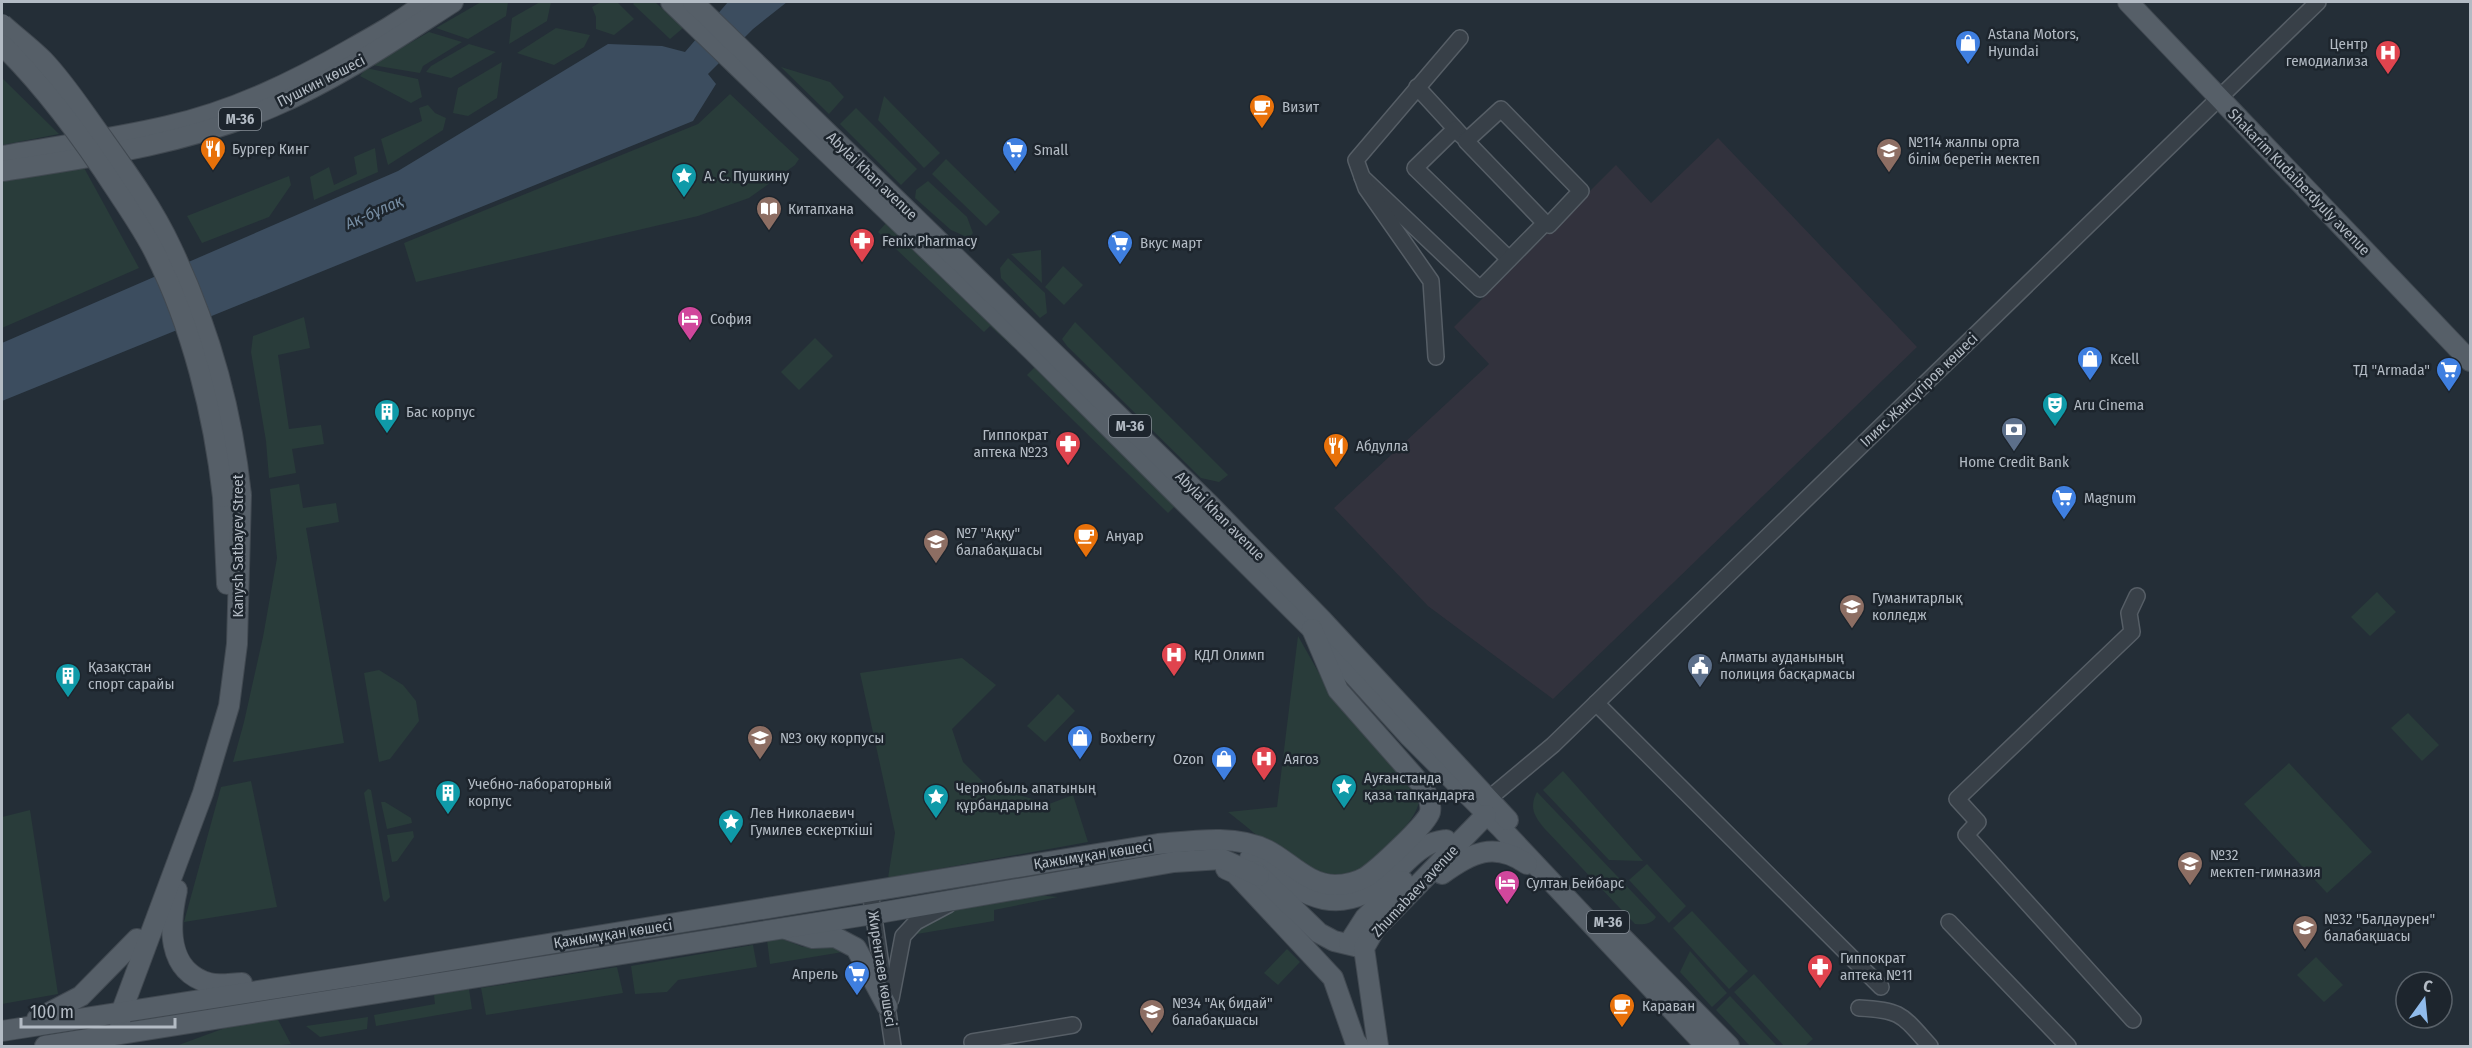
<svg xmlns="http://www.w3.org/2000/svg" width="2472" height="1048" viewBox="0 0 2472 1048" font-family="'Fira Sans Condensed',sans-serif">
  <style>
    .medical { fill: #32323d }
    .green { fill: #293c3a }
    .water { fill: #3c4d5f }
    .lines { fill: none; stroke-linecap: round; stroke-linejoin: round }
    .minor-casing { stroke: #565e66; stroke-width: 18 }
    .major-casing { stroke: #414951; stroke-width: 22 }
    .minor { stroke: #384048; stroke-width: 15 }
    .major { stroke: #565f68; stroke-width: 20 }
    .major-bridge-casing { stroke: #414951; stroke-width: 22; stroke-linecap: butt }
    .major-bridge { stroke: #565f68; stroke-width: 20 }
    .labels { text-anchor: middle; dominant-baseline: central; stroke-width: 5; stroke-linejoin: round; paint-order: stroke }
    .shield { fill: #1d252d; stroke: #868e97; stroke-width: 1.5 }
    .shield-label { font-size: 14px; font-weight: bold; fill: #b3bbc4 }
    .poi-label { font-size: 15px; fill: #b3bbc4; stroke: #1d252d; text-anchor: start }
    .street-label { font-size: 15px; fill: #b3bbc4; stroke: #1d252d }
    .water-label { font-size: 16px; font-style: italic; fill: #778ea4; stroke: #1d252d }
  </style>
  <rect width="100%" height="100%" fill="#242e37"/>
  <!-- medical -->
  <path class="medical" d="M1718 138 1917 347 1553 699 1428 606 1334 508 1489 364 1454 327 1616 165 1651 203Z"/>
  <!-- green -->
  <g class="green">
    <path d="M481 2H508L506 16 468 39 436 28Z"/>
    <path d="M540 2H551L547 21 509 44 512 18Z"/>
    <path d="M601 2H617L634 19 614 35 596 29V17L592 7Z"/>
    <path d="M635 2H655L683 28 670 39 633 4Z"/>
    <path d="M556 28 590 35 584 47 554 65 517 53Z"/>
    <path d="M429 32 462 42 423 66 420 73 372 65Z"/>
    <path d="M469 44 496 52 451 78 426 72 431 66Z"/>
    <path d="M502 62 497 98 468 116 453 113 458 88Z"/>
    <path d="M781 67 830 82 844 97 829 114Z"/>
    <path d="M366 68 418 79 422 97 411 103 360 76Z"/>
    <path d="M2 78 59 134 2 145Z"/>
    <path d="M730 94 799 159 795 165 749 198 698 216 416 282 404 243 698 124Z"/>
    <path d="M884 96 940 153 924 168 878 120Z"/>
    <path d="M428 105 435 113 446 118 443 130 388 165 381 139 422 121 419 108Z"/>
    <path d="M856 108 917 169 901 185 840 124Z"/>
    <path d="M375 148 378 172 314 200 310 177 329 167 334 185 357 174 354 157Z"/>
    <path d="M946 159 1000 212 986 226 932 174Z"/>
    <path d="M83 166 139 268 2 328V180Z"/>
    <path d="M289 176 291 185 269 217 202 243 187 216Z"/>
    <path d="M928 181 967 217 973 233 969 238 951 230 915 198 916 190Z"/>
    <path d="M888 221 1018 341 1013 347 990 326 984 332 878 232Z"/>
    <path d="M1041 250 1042 283 1011 254Z"/>
    <path d="M1008 258 1045 293 1047 313 1040 318 1001 278 1000 268Z"/>
    <path d="M1063 266 1083 285 1064 305 1045 287Z"/>
    <path d="M304 317 310 348 278 355 289 429 321 425 324 444 292 449 296 473 269 478 266 441 251 352 253 336Z"/>
    <path d="M1075 322 1228 475 1219 482 1201 478 1067 346 1062 339Z"/>
    <path d="M815 338 833 356 799 390 781 372Z"/>
    <path d="M1039 363 1176 505 1168 513 1027 375Z"/>
    <path d="M299 484 303 508 336 503 339 522 306 528 344 743 233 762 244 722 263 637 277 558 270 489Z"/>
    <path d="M2377 592 2396 612 2370 636 2351 617Z"/>
    <path d="M1298 636 1324 682 1420 798C1416 819 1401 831 1387 847 1380 855 1371 868 1361 873 1319 895 1260 836 1228 812L1277 807Z"/>
    <path d="M962 658 996 685 952 729 963 762 986 785 1049 804 1073 795 1088 842 888 878 895 833 860 673Z"/>
    <path d="M379 670 403 685 416 701 419 721 390 759 379 762 364 673Z"/>
    <path d="M1058 694 1075 711 1045 742 1027 726Z"/>
    <path d="M2408 713 2439 745 2422 761 2391 728Z"/>
    <path d="M2289 763 2372 852 2327 893 2244 804Z"/>
    <path d="M1563 771 1643 861 1609 860 1543 790Z"/>
    <path d="M251 781 277 907 184 922 221 787Z"/>
    <path d="M368 789 371 790 390 897 385 902 383 900 364 793Z"/>
    <path d="M1537 792 1656 917C1652 924 1643 925 1635 924L1544 828C1534 816 1529 807 1537 792Z"/>
    <path d="M381 802H385L411 818 412 823 387 829Z"/>
    <path d="M30 810 58 994 2 1004V817Z"/>
    <path d="M413 831 414 837 397 861 392 862 387 835Z"/>
    <path d="M1647 864 1686 906 1669 923 1629 880Z"/>
    <path d="M1025 894 1058 897 994 910V921L911 935 926 921 940 913Z"/>
    <path d="M1692 911 1748 971 1729 989 1673 928Z"/>
    <path d="M780 938 803 947 829 944 849 951 770 964 767 940Z"/>
    <path d="M753 945 757 967 678 980 667 992 635 994 631 966Z"/>
    <path d="M1287 949 1300 962 1278 985 1264 973Z"/>
    <path d="M1690 951 1727 993 1712 1007 1680 972Z"/>
    <path d="M2316 957 2343 985 2324 1002 2297 975Z"/>
    <path d="M617 967 623 993 486 1015 481 988Z"/>
    <path d="M1754 974 1813 1039 1805 1046H1784L1734 992Z"/>
    <path d="M469 989 472 1009 376 1026 374 1015 435 1004 434 995Z"/>
    <path d="M1730 996 1777 1046H1750L1716 1010Z"/>
    <path d="M368 1017 367 1029 320 1037 306 1026Z"/>
    <path d="M277 1018 291 1044 273 1046H176L233 1025Z"/>
  </g>
  <!-- water -->
  <path class="water" d="M728 2H787L753 29 708 74 716 84 693 121 2 401V343L398 171 608 44 662 46 685 52Z"/>
  <g class="lines">
    <defs>
      <g id="minor">
        <path d="M1417 87 1462 136"/>
        <path d="M1455 129 1415 168 1509 259"/>
        <path d="M1362 177 1480 289 1545 223 1549 225 1581 191 1501 109 1466 141 1545 223"/>
        <path d="M1436 357 1431 281 1366 188 1356 160 1460 38"/>
        <path d="M1596 703 1881 987"/>
        <path d="M1480 806 1553 745 2318 2"/>
        <path d="M870 891 893 1046"/>
        <path d="M1949 922 2068 1046"/>
        <path d="M891 999 903 936 916 922 948 905"/>
        <path d="M1859 1008C1902 1010 1902 1015 1930 1046"/>
        <path d="M2133 1020 1966 835 1978 822 1957 799 2132 632 2129 613 2137 596"/>
        <path d="M973 1046 972 1042 1073 1025"/>
      </g>
      <g id="major">
        <path d="M671 2 1034 352 1312 629 1410 737 1500 827 1706 1046"/>
        <path d="M693 2 1209 504 1323 621 1508 820"/>
        <path d="M2128 2 2470 361"/>
        <path d="M2 156C57 146 113 139 168 126 234 111 294 82 353 48 378 34 403 20 426 2"/>
        <path d="M2 171C92 157 187 144 272 107 337 79 394 40 453 2"/>
        <path d="M223 497 227 584"/>
        <path d="M1250 858C1301 893 1336 924 1393 875 1403 865 1415 851 1428 845 1433 842 1440 841 1446 840"/>
        <path d="M1226 869 1235 873 1333 978 1355 1041 1359 1046"/>
        <path d="M1255 871 1319 933 1334 941 1359 947"/>
        <path d="M1442 874C1471 853 1494 841 1527 864"/>
        <path d="M177 890C169 925 166 971 209 983 219 986 232 983 242 983"/>
        <path d="M1610 925 1729 1046"/>
        <path d="M786 929 813 938 835 937 856 948 887 1006"/>
        <path d="M1349 943 1365 918 1403 881"/>
        <path d="M37 1019 81 996 137 939"/>
        <path d="M120 1023 121 1013 203 793 229 706 237 644 241 495"/>
        <path d="M2 1031 360 975 1158 844C1192 841 1235 834 1267 850 1289 861 1308 885 1335 885 1345 885 1357 882 1366 877 1378 869 1427 824 1430 812 1432 801 1426 792 1420 783L1338 690 1312 629"/>
        <path d="M45 1046 873 914 1174 862 1222 859 1259 876"/>
        <path d="M1378 1046 1364 948 1375 929 1486 815"/>
      </g>
    </defs>
    <!-- minor casing -->
    <use href="#minor" class="minor-casing"/>
    <!-- major casing -->
    <use href="#major" class="major-casing"/>
    <!-- minor -->
    <use href="#minor" class="minor"/>
    <!-- major -->
    <use href="#major" class="major"/>
    <defs>
      <g id="major-bridge">
        <path d="M2 24C15 36 30 47 43 60 65 83 82 110 101 136 126 171 153 208 171 247 208 325 232 409 241 495"/>
        <path d="M2 45C46 88 83 139 117 191 130 211 144 231 155 253 192 327 214 415 223 497"/>
      </g>
    </defs>
    <!-- major-bridge casing -->
    <use href="#major-bridge" class="major-bridge-casing"/>
    <!-- major-bridge -->
    <use href="#major-bridge" class="major-bridge"/>
  </g>
  <!-- icons -->
  <defs>
    <symbol id="shop-pin" viewBox="-11 -11 22 30"><path d="M0 17L-7.5 6A9.5 9.5 0 1 1 7.5 6Z" fill="#3f7fe0" stroke="#1d252d"/><path d="M-5-2.5h2.3a2.7 3.5 0 0 1 5.4 0H5L5.5 6h-11ZM-1.5-2.5h3a1.5 2.3 0 0 0-3 0Z" fill="#fff"/></symbol>
    <symbol id="hospital-pin" viewBox="-11 -11 22 30"><path d="M0 17L-7.5 6A9.5 9.5 0 1 1 7.5 6Z" fill="#e0444e" stroke="#1d252d"/><path d="M-5-5h3v3.5h4V-5h3V5h-3V1.5h-4V5h-3Z" fill="#fff"/></symbol>
    <symbol id="cafe-pin" viewBox="-11 -11 22 30"><path d="M0 17L-7.5 6A9.5 9.5 0 1 1 7.5 6Z" fill="#e8710a" stroke="#1d252d"/><path d="M-5.5-4.5H6V0H3Q3 3.5 0 3.5H-2.5Q-5.5 3.5-5.5 0ZM3-3.2v2h1.7v-2ZM-6 4.5H4V6H-6Z" fill="#fff"/></symbol>
    <symbol id="restaurant-pin" viewBox="-11 -11 22 30"><path d="M0 17L-7.5 6A9.5 9.5 0 1 1 7.5 6Z" fill="#e8710a" stroke="#1d252d"/><path d="M-5-6h1v4h1v-4h1v4h1v-4h1v5L-1.5 .5V6h-2V.5L-5-1ZM5-6V6H3V1.5H1.5Q1.5-4 5-6Z" fill="#fff"/></symbol>
    <symbol id="supermarket-pin" viewBox="-11 -11 22 30"><path d="M0 17L-7.5 6A9.5 9.5 0 1 1 7.5 6Z" fill="#3f7fe0" stroke="#1d252d"/><path d="M-6-5.5h2.5l.6 2H6L4.5 2H-2.5L-4.4-4H-6ZM-1.5 3.2a1.3 1.3 0 1 0 .1 0ZM3 3.2a1.3 1.3 0 1 0 .1 0Z" fill="#fff"/></symbol>
    <symbol id="school-pin" viewBox="-11 -11 22 30"><path d="M0 17L-7.5 6A9.5 9.5 0 1 1 7.5 6Z" fill="#8d6e63" stroke="#1d252d"/><path d="M0-5L7-2L0 1L-7-2ZM-4 1L0 2.5L4 1V4Q0 6-4 4Z" fill="#fff"/></symbol>
    <symbol id="sight-pin" viewBox="-11 -11 22 30"><path d="M0 17L-7.5 6A9.5 9.5 0 1 1 7.5 6Z" fill="#0f9aa8" stroke="#1d252d"/><path d="M0-6L1.8-2.2L6-1.7L2.9 1.2L3.7 5.4L0 3.3L-3.7 5.4L-2.9 1.2L-6-1.7L-1.8-2.2Z" fill="#fff"/></symbol>
    <symbol id="library-pin" viewBox="-11 -11 22 30"><path d="M0 17L-7.5 6A9.5 9.5 0 1 1 7.5 6Z" fill="#8d6e63" stroke="#1d252d"/><path d="M-6-4Q-3-5.5-.7-3.5V5Q-3 3-6 4ZM6-4Q3-5.5 .7-3.5V5Q3 3 6 4Z" fill="#fff"/></symbol>
    <symbol id="pharmacy-pin" viewBox="-11 -11 22 30"><path d="M0 17L-7.5 6A9.5 9.5 0 1 1 7.5 6Z" fill="#e0444e" stroke="#1d252d"/><path d="M-2-6h4v4h4v4h-4v4h-4v-4h-4v-4h4Z" fill="#fff"/></symbol>
    <symbol id="hotel-pin" viewBox="-11 -11 22 30"><path d="M0 17L-7.5 6A9.5 9.5 0 1 1 7.5 6Z" fill="#d1479c" stroke="#1d252d"/><path d="M-6-4.5h1.5V1H6V5H4.5V3h-9V5H-6ZM-4 0a1.8 1.8 0 1 1 3.6 0ZM.5 0V-2.5h3Q6-2.5 6 0Z" fill="#fff"/></symbol>
    <symbol id="theatre-pin" viewBox="-11 -11 22 30"><path d="M0 17L-7.5 6A9.5 9.5 0 1 1 7.5 6Z" fill="#0f9aa8" stroke="#1d252d"/><path d="M-5-5.5Q0-4 5-5.5V0Q5 5 0 6Q-5 5-5 0ZM-3.3-2.5H-1v1.5H-3.3ZM1-2.5H3.3v1.5H1ZM-2.8 1Q0 5.5 2.8 1Z" fill="#fff"/></symbol>
    <symbol id="building-pin" viewBox="-11 -11 22 30"><path d="M0 17L-7.5 6A9.5 9.5 0 1 1 7.5 6Z" fill="#0f9aa8" stroke="#1d252d"/><path d="M-4-6H4V6H1V3H-1V6H-4ZM-2.5-4.3h1.7v1.8h-1.7ZM.8-4.3h1.7v1.8H.8ZM-2.5-1h1.7V.8h-1.7ZM.8-1h1.7V.8H.8Z" fill="#fff"/></symbol>
    <symbol id="bank-pin" viewBox="-11 -11 22 30"><path d="M0 17L-7.5 6A9.5 9.5 0 1 1 7.5 6Z" fill="#5c6f8a" stroke="#1d252d"/><path d="M-6-4H6V4H-6ZM0-2.3a2.3 2.3 0 1 0 0 4.6a2.3 2.3 0 1 0 0-4.6Z" fill="#fff"/></symbol>
    <symbol id="university-pin" viewBox="-11 -11 22 30"><path d="M0 17L-7.5 6A9.5 9.5 0 1 1 7.5 6Z" fill="#8d6e63" stroke="#1d252d"/><path d="M0-5L7-2L0 1L-7-2ZM-4 1L0 2.5L4 1V4Q0 6-4 4Z" fill="#fff"/></symbol>
    <symbol id="civic-pin" viewBox="-11 -11 22 30"><path d="M0 17L-7.5 6A9.5 9.5 0 1 1 7.5 6Z" fill="#5c6f8a" stroke="#1d252d"/><path d="M-.6-6.5H3V-4.5H.6V-3L4-1V1h2V6H-6V1h2V-1L-.6-3ZM-1.2 2.5V6h2.4V2.5Z" fill="#fff"/></symbol>
  </defs>
  <g fill-rule="evenodd">
    <use href="#shop-pin" x="1953" y="28" width="30" height="40"/>
    <use href="#hospital-pin" x="2373" y="38" width="30" height="40"/>
    <use href="#cafe-pin" x="1247" y="92" width="30" height="40"/>
    <use href="#restaurant-pin" x="198" y="134" width="30" height="40"/>
    <use href="#supermarket-pin" x="1000" y="135" width="30" height="40"/>
    <use href="#school-pin" x="1874" y="136" width="30" height="40"/>
    <use href="#sight-pin" x="669" y="161" width="30" height="40"/>
    <use href="#library-pin" x="754" y="194" width="30" height="40"/>
    <use href="#pharmacy-pin" x="847" y="226" width="30" height="40"/>
    <use href="#supermarket-pin" x="1105" y="228" width="30" height="40"/>
    <use href="#hotel-pin" x="675" y="304" width="30" height="40"/>
    <use href="#shop-pin" x="2075" y="344" width="30" height="40"/>
    <use href="#supermarket-pin" x="2434" y="355" width="30" height="40"/>
    <use href="#theatre-pin" x="2040" y="390" width="30" height="40"/>
    <use href="#building-pin" x="372" y="397" width="30" height="40"/>
    <use href="#bank-pin" x="1999" y="415" width="30" height="40"/>
    <use href="#pharmacy-pin" x="1053" y="429" width="30" height="40"/>
    <use href="#restaurant-pin" x="1321" y="431" width="30" height="40"/>
    <use href="#supermarket-pin" x="2049" y="483" width="30" height="40"/>
    <use href="#cafe-pin" x="1071" y="521" width="30" height="40"/>
    <use href="#school-pin" x="921" y="527" width="30" height="40"/>
    <use href="#university-pin" x="1837" y="592" width="30" height="40"/>
    <use href="#hospital-pin" x="1159" y="640" width="30" height="40"/>
    <use href="#civic-pin" x="1685" y="651" width="30" height="40"/>
    <use href="#building-pin" x="53" y="661" width="30" height="40"/>
    <use href="#university-pin" x="745" y="723" width="30" height="40"/>
    <use href="#shop-pin" x="1065" y="723" width="30" height="40"/>
    <use href="#shop-pin" x="1209" y="744" width="30" height="40"/>
    <use href="#hospital-pin" x="1249" y="744" width="30" height="40"/>
    <use href="#sight-pin" x="1329" y="772" width="30" height="40"/>
    <use href="#building-pin" x="433" y="778" width="30" height="40"/>
    <use href="#sight-pin" x="921" y="782" width="30" height="40"/>
    <use href="#sight-pin" x="716" y="807" width="30" height="40"/>
    <use href="#school-pin" x="2175" y="849" width="30" height="40"/>
    <use href="#hotel-pin" x="1492" y="868" width="30" height="40"/>
    <use href="#school-pin" x="2290" y="913" width="30" height="40"/>
    <use href="#pharmacy-pin" x="1805" y="952" width="30" height="40"/>
    <use href="#supermarket-pin" x="842" y="959" width="30" height="40"/>
    <use href="#cafe-pin" x="1607" y="991" width="30" height="40"/>
    <use href="#school-pin" x="1137" y="997" width="30" height="40"/>
  </g>
  <g class="labels">
    <!-- shield labels -->
    <g class="shield">
      <rect x="219" y="108" width="42" height="22" rx="4.5"/>
      <rect x="1109" y="415" width="42" height="22" rx="4.5"/>
      <rect x="1587" y="911" width="42" height="22" rx="4.5"/>
    </g>
    <g class="shield-label">
      <text x="240" y="119">M-36</text>
      <text x="1130" y="426">M-36</text>
      <text x="1608" y="922">M-36</text>
    </g>
    <!-- poi labels -->
    <g class="poi-label">
      <text x="1988" y="34">Astana Motors,<tspan x="1988" dy="17">Hyundai</tspan></text>
      <text x="2368" y="44" text-anchor="end">Центр<tspan x="2368" dy="17">гемодиализа</tspan></text>
      <text x="1282" y="107">Визит</text>
      <text x="1908" y="142">№114 жалпы орта<tspan x="1908" dy="17">білім беретін мектеп</tspan></text>
      <text x="232" y="149">Бургер Кинг</text>
      <text x="1034" y="150">Small</text>
      <text x="704" y="176">А. С. Пушкину</text>
      <text x="788" y="209">Китапхана</text>
      <text x="882" y="241">Fenix Pharmacy</text>
      <text x="1140" y="243">Вкус март</text>
      <text x="710" y="319">София</text>
      <text x="2110" y="359">Kcell</text>
      <text x="2430" y="370" text-anchor="end">ТД "Armada"</text>
      <text x="2074" y="405">Aru Cinema</text>
      <text x="406" y="412">Бас корпус</text>
      <text x="1048" y="435" text-anchor="end">Гиппократ<tspan x="1048" dy="17">аптека №23</tspan></text>
      <text x="1356" y="446">Абдулла</text>
      <text x="2014" y="462" text-anchor="middle">Home Credit Bank</text>
      <text x="2084" y="498">Magnum</text>
      <text x="956" y="533">№7 "Аққу"<tspan x="956" dy="17">балабақшасы</tspan></text>
      <text x="1106" y="536">Ануар</text>
      <text x="1872" y="598">Гуманитарлық<tspan x="1872" dy="17">колледж</tspan></text>
      <text x="1194" y="655">КДЛ Олимп</text>
      <text x="1720" y="657">Алматы ауданының<tspan x="1720" dy="17">полиция басқармасы</tspan></text>
      <text x="88" y="667">Қазақстан<tspan x="88" dy="17">спорт сарайы</tspan></text>
      <text x="780" y="738">№3 оқу корпусы</text>
      <text x="1100" y="738">Boxberry</text>
      <text x="1204" y="759" text-anchor="end">Ozon</text>
      <text x="1284" y="759">Аягоз</text>
      <text x="1364" y="778">Ауғанстанда<tspan x="1364" dy="17">қаза тапқандарға</tspan></text>
      <text x="468" y="784">Учебно-лабораторный<tspan x="468" dy="17">корпус</tspan></text>
      <text x="956" y="788">Чернобыль апатының<tspan x="956" dy="17">құрбандарына</tspan></text>
      <text x="750" y="813">Лев Николаевич<tspan x="750" dy="17">Гумилев ескерткіші</tspan></text>
      <text x="2210" y="855">№32<tspan x="2210" dy="17">мектеп-гимназия</tspan></text>
      <text x="1526" y="883">Султан Бейбарс</text>
      <text x="2324" y="919">№32 "Балдәурен"<tspan x="2324" dy="17">балабақшасы</tspan></text>
      <text x="1840" y="958">Гиппократ<tspan x="1840" dy="17">аптека №11</tspan></text>
      <text x="838" y="974" text-anchor="end">Апрель</text>
      <text x="1172" y="1003">№34 "Ақ бидай"<tspan x="1172" dy="17">балабақшасы</tspan></text>
      <text x="1642" y="1006">Караван</text>
    </g>
    <!-- street labels -->
    <g class="street-label">
      <text transform="translate(321 81) rotate(-27)">Пушкин көшесі</text>
      <text transform="translate(872 176) rotate(44)">Abylai khan avenue</text>
      <text transform="translate(2299 182) rotate(46)">Shakarim Kudaiberdyuly avenue</text>
      <text transform="translate(1919 390) rotate(-44)">Ілияс Жансүгіров көшесі</text>
      <text transform="translate(1220 516) rotate(45)">Abylai khan avenue</text>
      <text transform="translate(238 546) rotate(-90)">Kanysh Satbayev Street</text>
      <text transform="translate(1093 855) rotate(-9)">Қажымұқан көшесі</text>
      <text transform="translate(1415 891) rotate(-47)">Zhumabaev avenue</text>
      <text transform="translate(613 934) rotate(-9)">Қажымұқан көшесі</text>
      <text transform="translate(882 969) rotate(81)">Жирентаев көшесі</text>
    </g>
    <!-- water labels -->
    <g class="water-label">
      <text transform="translate(374 212) rotate(-24)">Ақ-бұлақ</text>
    </g>
  </g>
  <!-- border -->
  <rect width="2472" height="1048" fill="none" stroke="#b3bbc4" stroke-width="6"/>
  <!-- north arrow -->
  <g transform="translate(2424 1000) rotate(15)"><circle r="28" fill="#1d252d" stroke="#596169" stroke-width="1.5"/>
  <path d="M0-4.5L10 22L0 15L-10 22Z" fill="#90bbeb"/>
  <text y="-9" font-size="16" font-weight="bold" text-anchor="middle" fill="#b3bbc4">С</text>
  </g>
  <!-- scale -->
  <path d="M21 1018v9h154v-9" fill="none" stroke="#b3bbc4" stroke-width="3"/>
  <text x="30" y="1018" font-size="18" fill="#b3bbc4" stroke="#1d252d" stroke-width="4.5" paint-order="stroke">100 m</text>
</svg>
